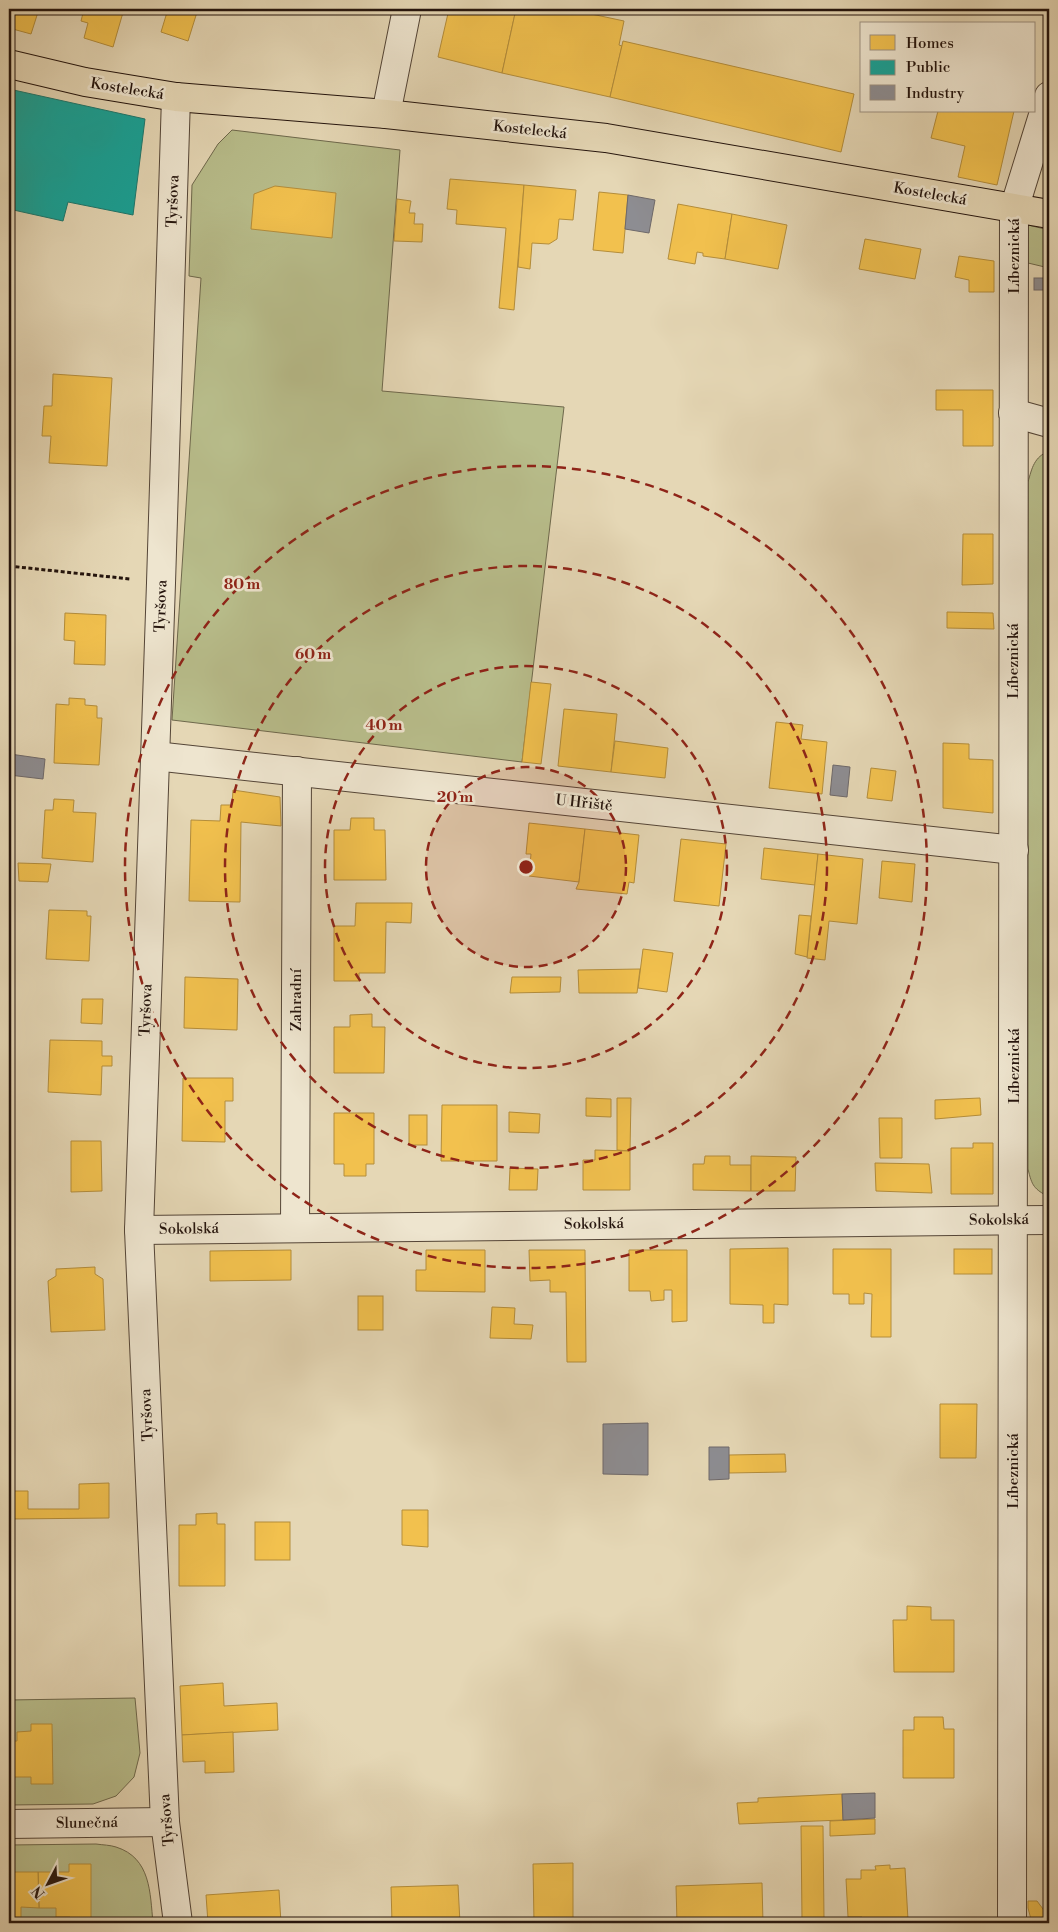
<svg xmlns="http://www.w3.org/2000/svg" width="1058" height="1932" viewBox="0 0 1058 1932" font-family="'Libre Bodoni',serif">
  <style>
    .green { fill: #b8bd8b; stroke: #6e684c }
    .homes { fill: #f2c14e; stroke: #b48d3a }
    .public { fill: #17a398; stroke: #1b786e }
    .industry { fill: #8d8d92; stroke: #6e696a }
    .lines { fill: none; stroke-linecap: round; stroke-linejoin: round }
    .minor-casing { stroke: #544537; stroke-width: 30 }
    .major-casing { stroke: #24140d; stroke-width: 30 }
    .path { stroke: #24140d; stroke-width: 3; stroke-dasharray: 4 2.5; stroke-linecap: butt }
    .minor { stroke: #eee5cf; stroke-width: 28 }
    .major { stroke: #e5d7b5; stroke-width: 28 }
    .ring { fill: none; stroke: #8f2418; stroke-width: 2.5; stroke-dasharray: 9 6 }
    .labels { text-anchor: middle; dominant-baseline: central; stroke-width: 5; stroke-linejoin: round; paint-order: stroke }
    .street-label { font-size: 15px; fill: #24140d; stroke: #eee5cf }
    .centre { fill: #8f2418; stroke: #eee5cf; stroke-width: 2.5 }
    .ring-label { font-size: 15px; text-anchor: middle; font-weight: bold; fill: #8f2418; stroke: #eee5cf; stroke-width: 5; stroke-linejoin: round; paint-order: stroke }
  </style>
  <rect width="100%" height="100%" fill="#e5d7b5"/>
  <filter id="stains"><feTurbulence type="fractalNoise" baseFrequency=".004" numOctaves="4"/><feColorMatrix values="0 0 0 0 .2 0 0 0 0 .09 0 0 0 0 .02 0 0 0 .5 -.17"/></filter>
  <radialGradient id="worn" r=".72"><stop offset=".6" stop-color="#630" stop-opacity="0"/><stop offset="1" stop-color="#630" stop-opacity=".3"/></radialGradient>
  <!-- green -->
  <g class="green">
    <path d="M232 130 400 150 382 391 564 407 522 762 172 720 201 278 189 276 192 185 218 144Z"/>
    <path d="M1028 225 1049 230V268L1028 263Z"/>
    <path d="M1049 451V1197C1034 1189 1032 1186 1028 1169V482C1032 468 1034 457 1049 451Z"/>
    <path d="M135 1698 140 1753 134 1777 116 1796 93 1804 9 1805V1700Z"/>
    <path d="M96 1844C103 1845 110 1845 116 1847 151 1858 150 1893 153 1923H9V1845Z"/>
  </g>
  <!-- homes -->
  <g class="homes">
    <path d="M9 9H39L31 34 9 28Z"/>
    <path d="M84 9H124L113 47 84 38 88 23 81 21Z"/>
    <path d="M168 9H198L188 41 161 32Z"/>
    <path d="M449 9H516L502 73 438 57Z"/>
    <path d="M516 9H568L624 21 619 45 622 46 610 97 502 73Z"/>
    <path d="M623 41 854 94 841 152 610 97Z"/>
    <path d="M938 111H1014L997 185 958 177 965 146 931 138Z"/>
    <path d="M450 179 524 185 514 310 499 308 506 228 456 224 457 210 447 209Z"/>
    <path d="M524 185 576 190 573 220 559 219 557 239 549 244 532 243 530 269 518 267Z"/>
    <path d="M275 186 336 193 332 238 251 229 254 194Z"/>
    <path d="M599 192 628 195 623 253 593 250Z"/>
    <path d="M397 199 411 201 409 213H415L414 224H423L422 242 394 241Z"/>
    <path d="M678 204 732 214 725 259 703 256V253L697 252 695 264 668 259Z"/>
    <path d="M732 214 787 225 778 269 725 259Z"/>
    <path d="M865 239 921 249 915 279 859 269Z"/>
    <path d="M959 256 994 261V292H969V280L955 277Z"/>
    <path d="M53 374 112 378 107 466 49 463 51 436H42L44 406H52Z"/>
    <path d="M936 390H993V446H963V410H936Z"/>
    <path d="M963 534H993V584L962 585Z"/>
    <path d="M947 612 993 613 994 629 947 628Z"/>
    <path d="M65 613 106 615 105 665 74 664 75 641 64 640Z"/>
    <path d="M531 682 551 684 541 764 522 762Z"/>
    <path d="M69 698 85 699V705L97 706V718H102L99 765 54 763 56 704 69 705Z"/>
    <path d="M564 709 617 714 611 772 558 766Z"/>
    <path d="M776 722 803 725 801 739 827 742 822 794 769 788Z"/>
    <path d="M615 741 668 748 665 778 611 772Z"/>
    <path d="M943 743 969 744V759L993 760V813L943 808Z"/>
    <path d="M871 768 896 771 892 801 867 798Z"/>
    <path d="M233 790 280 797 281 826 241 822 240 902 189 901 191 820 220 821 221 805H232Z"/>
    <path d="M54 799 74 800 73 812 96 813 93 862 42 858 45 810H53Z"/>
    <path d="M351 818H374V830H385L386 880H334V830H350Z"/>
    <path d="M529 823 585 829 579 882 529 876 531 854H526Z"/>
    <path d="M585 829 639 835 634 883 629 882 627 894 576 889 579 882Z"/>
    <path d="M681 839 726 844 719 906 674 901Z"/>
    <path d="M764 848 818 854 815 885 761 879Z"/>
    <path d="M818 854 863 859 857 924 829 921 825 960 807 958Z"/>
    <path d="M882 861 915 864 912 902 879 898Z"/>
    <path d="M18 863 51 864 48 882 19 881Z"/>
    <path d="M356 903H412L411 923 386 922 385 973H359V981H334V926H355Z"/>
    <path d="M49 910 87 911V916H91L89 961 46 959Z"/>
    <path d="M799 915 811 916 807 957 795 954Z"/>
    <path d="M643 949 673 953 667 992 638 988Z"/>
    <path d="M640 969 637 993H579L578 970Z"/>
    <path d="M185 977 238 979 237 1030 184 1028Z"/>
    <path d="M512 977H561L560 992 510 993Z"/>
    <path d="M82 999H103L102 1024 81 1023Z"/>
    <path d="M372 1014V1027H385L384 1073H334V1027H350V1015Z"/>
    <path d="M50 1040 102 1041V1056H112V1066H102L101 1095 48 1092Z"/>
    <path d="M183 1078H233V1101H225V1142L182 1141Z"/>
    <path d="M586 1098 611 1099V1117L586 1116Z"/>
    <path d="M617 1098H631L630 1151 617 1150Z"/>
    <path d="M980 1098 981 1115 935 1119V1100Z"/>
    <path d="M442 1105H497V1161H441Z"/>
    <path d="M509 1112 540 1114 539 1133 509 1132Z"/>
    <path d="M334 1113H374V1164H366V1176H344V1164H334Z"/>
    <rect x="409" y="1115" width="18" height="30"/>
    <path d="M879 1118H902V1158H880Z"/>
    <path d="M71 1141H101L102 1191 71 1192Z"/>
    <path d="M973 1143H993V1194H951V1148H973Z"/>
    <path d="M595 1150 630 1151V1190H583V1160H595Z"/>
    <path d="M705 1156H730V1165H751V1191L693 1190V1164H704Z"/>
    <path d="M751 1156 796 1157 795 1191H751Z"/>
    <path d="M875 1163 929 1164 932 1193 876 1191Z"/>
    <path d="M510 1168 538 1169 537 1190H509Z"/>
    <path d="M788 1248V1305L774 1304V1323H763V1305L730 1304V1249Z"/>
    <path d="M833 1249H891V1337H871L872 1294 864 1293V1304H849V1294H833Z"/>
    <rect x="954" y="1249" width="38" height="25"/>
    <path d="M291 1250V1280L210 1281V1251Z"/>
    <path d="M426 1250H485V1292L416 1291V1270H426Z"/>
    <path d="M529 1250H585L586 1362H567L566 1292H550V1280L530 1281Z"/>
    <path d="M629 1250H687V1321L672 1322V1290H664V1300L651 1301 650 1291H629Z"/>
    <path d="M95 1267V1274L103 1279 105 1330 51 1332 48 1281 56 1276V1269Z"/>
    <rect x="358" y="1296" width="25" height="34"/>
    <path d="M492 1307 515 1308 514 1324 533 1325 531 1339 490 1338Z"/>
    <path d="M940 1404H977L976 1458H940Z"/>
    <path d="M785 1454 786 1472 729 1473V1455Z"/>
    <path d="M109 1483V1518L9 1519V1491H28V1509H79V1484Z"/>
    <path d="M402 1510H428V1547L402 1545Z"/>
    <path d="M217 1513V1524H225V1586H179V1525H196V1514Z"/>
    <rect x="255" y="1522" width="35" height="38"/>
    <path d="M907 1606 931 1607V1620H954V1672H894L893 1620H907Z"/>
    <path d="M223 1683 224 1706 277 1703 278 1730 182 1735 180 1686Z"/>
    <path d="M914 1717H943L944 1729H954V1778H903V1730H914Z"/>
    <path d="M31 1724H52L53 1784H31V1777H9V1741H17V1732L31 1731Z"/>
    <path d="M233 1732 234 1772 205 1773V1761L183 1762 182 1735Z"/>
    <path d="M842 1794 843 1820 739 1824 737 1803 758 1802V1798Z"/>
    <path d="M875 1819V1834L830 1836V1821Z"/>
    <path d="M801 1826H823L824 1919 802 1920Z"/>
    <path d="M573 1863V1923H534L533 1864Z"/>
    <path d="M69 1864H91V1923H70V1917H56V1908H39L38 1872H69Z"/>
    <path d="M890 1865V1869L905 1868 908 1920 863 1922 862 1917H848L846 1879H861V1870H876L875 1866Z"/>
    <path d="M9 1872H38L39 1908 21 1907V1918H9Z"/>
    <path d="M762 1883 763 1923H677L676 1886Z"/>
    <path d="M458 1885 460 1923H392L391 1887Z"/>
    <path d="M279 1890 281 1923H208L206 1895Z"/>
    <path d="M1028 1901H1037L1049 1917V1923H1032L1028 1908Z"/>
  </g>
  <!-- public -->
  <path class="public" d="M9 89 145 119 133 215 68 202 63 221 9 209Z"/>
  <!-- industry -->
  <g class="industry">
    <path d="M628 195 655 200 649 233 625 229Z"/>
    <rect x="1034" y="278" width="15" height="12"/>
    <path d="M10 754 45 759 43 779 9 775Z"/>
    <path d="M833 765 850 767 847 797 830 795Z"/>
    <path d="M648 1423V1475L603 1474V1424Z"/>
    <path d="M709 1447H729V1479L709 1480Z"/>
    <path d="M875 1793V1818L843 1820 842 1794Z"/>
  </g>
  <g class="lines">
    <defs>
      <g id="minor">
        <path d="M176 97 161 583 139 1230 165 1822 178 1923"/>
        <path d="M386 114 407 9"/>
        <path d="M1013 413 1049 423"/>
        <path d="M155 756 1014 850"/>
        <path d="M295 1228 297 771"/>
        <path d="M139 1230 1049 1220"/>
        <path d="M9 1824 165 1822"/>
        <path d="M1012 1923 1014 209 1049 96"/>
      </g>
      <path id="major" d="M9 64 85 82 176 97 386 114 606 138 1049 214"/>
    </defs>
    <!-- minor casing -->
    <use href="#minor" class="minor-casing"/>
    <!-- major casing -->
    <use href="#major" class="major-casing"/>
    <!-- path -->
    <path class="path" d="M9 566 130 579"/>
    <!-- minor -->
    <use href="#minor" class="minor"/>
    <!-- major -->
    <use href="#major" class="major"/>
  </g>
  <!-- distance rings -->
  <circle cx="526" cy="867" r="100" fill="#8f2418" fill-opacity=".12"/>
  <g class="ring">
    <circle cx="526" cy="867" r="100"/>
    <circle cx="526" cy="867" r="201"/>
    <circle cx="526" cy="867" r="301"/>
    <circle cx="526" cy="867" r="401"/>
  </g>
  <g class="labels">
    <!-- street labels -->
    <g class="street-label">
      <text transform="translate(127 89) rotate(9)">Kostelecká</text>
      <text transform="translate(530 130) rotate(6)">Kostelecká</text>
      <text transform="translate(930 194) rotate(10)">Kostelecká</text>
      <text transform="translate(173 201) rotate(-88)">Tyršova</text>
      <text transform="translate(1014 256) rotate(-90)">Líbeznická</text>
      <text transform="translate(161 606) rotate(-88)">Tyršova</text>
      <text transform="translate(1013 661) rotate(-90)">Líbeznická</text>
      <text transform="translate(584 803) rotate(6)">U Hřiště</text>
      <text transform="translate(296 1000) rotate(-90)">Zahradní</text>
      <text transform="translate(146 1010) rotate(-88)">Tyršova</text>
      <text transform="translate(1014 1066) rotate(-90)">Líbeznická</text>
      <text transform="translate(999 1220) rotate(-1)">Sokolská</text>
      <text transform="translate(594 1224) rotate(-1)">Sokolská</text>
      <text transform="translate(189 1229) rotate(-1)">Sokolská</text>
      <text transform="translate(147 1415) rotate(-93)">Tyršova</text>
      <text transform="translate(1013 1471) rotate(-90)">Líbeznická</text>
      <text transform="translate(167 1820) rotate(-95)">Tyršova</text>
      <text transform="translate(87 1823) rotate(-1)">Slunečná</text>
    </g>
  </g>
  <circle cx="526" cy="867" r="8" class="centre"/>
  <g class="ring-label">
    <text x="242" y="589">80 m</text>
    <text x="313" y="659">60 m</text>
    <text x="384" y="730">40 m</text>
    <text x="455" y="802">20 m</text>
  </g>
  <!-- margin -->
  <rect width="1058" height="1932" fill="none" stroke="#e5d7b5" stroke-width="30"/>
  <rect x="10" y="10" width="1038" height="1912" fill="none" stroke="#24140d" stroke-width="2.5"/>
  <rect x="15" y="15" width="1028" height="1902" fill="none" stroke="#24140d"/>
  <!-- legend -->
  <rect x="860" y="22" width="175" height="90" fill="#eee5cf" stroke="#9d9181"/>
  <rect x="870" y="35" width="25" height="15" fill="#f2c14e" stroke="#9d9181"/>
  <text x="906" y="48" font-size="15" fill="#24140d">Homes</text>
  <rect x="870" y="60" width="25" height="15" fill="#17a398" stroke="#9d9181"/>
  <text x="906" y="72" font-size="15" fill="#24140d">Public</text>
  <rect x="870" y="85" width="25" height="15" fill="#8d8d92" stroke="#9d9181"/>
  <text x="906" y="98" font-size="15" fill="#24140d">Industry</text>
  <!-- north arrow -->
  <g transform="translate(48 1884) rotate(229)" stroke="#eee5cf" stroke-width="4" paint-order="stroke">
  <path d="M0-4L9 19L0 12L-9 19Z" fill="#24140d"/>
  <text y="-8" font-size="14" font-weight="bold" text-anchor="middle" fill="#24140d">N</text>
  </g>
  <rect width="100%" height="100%" filter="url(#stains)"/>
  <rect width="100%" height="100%" fill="url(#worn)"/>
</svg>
